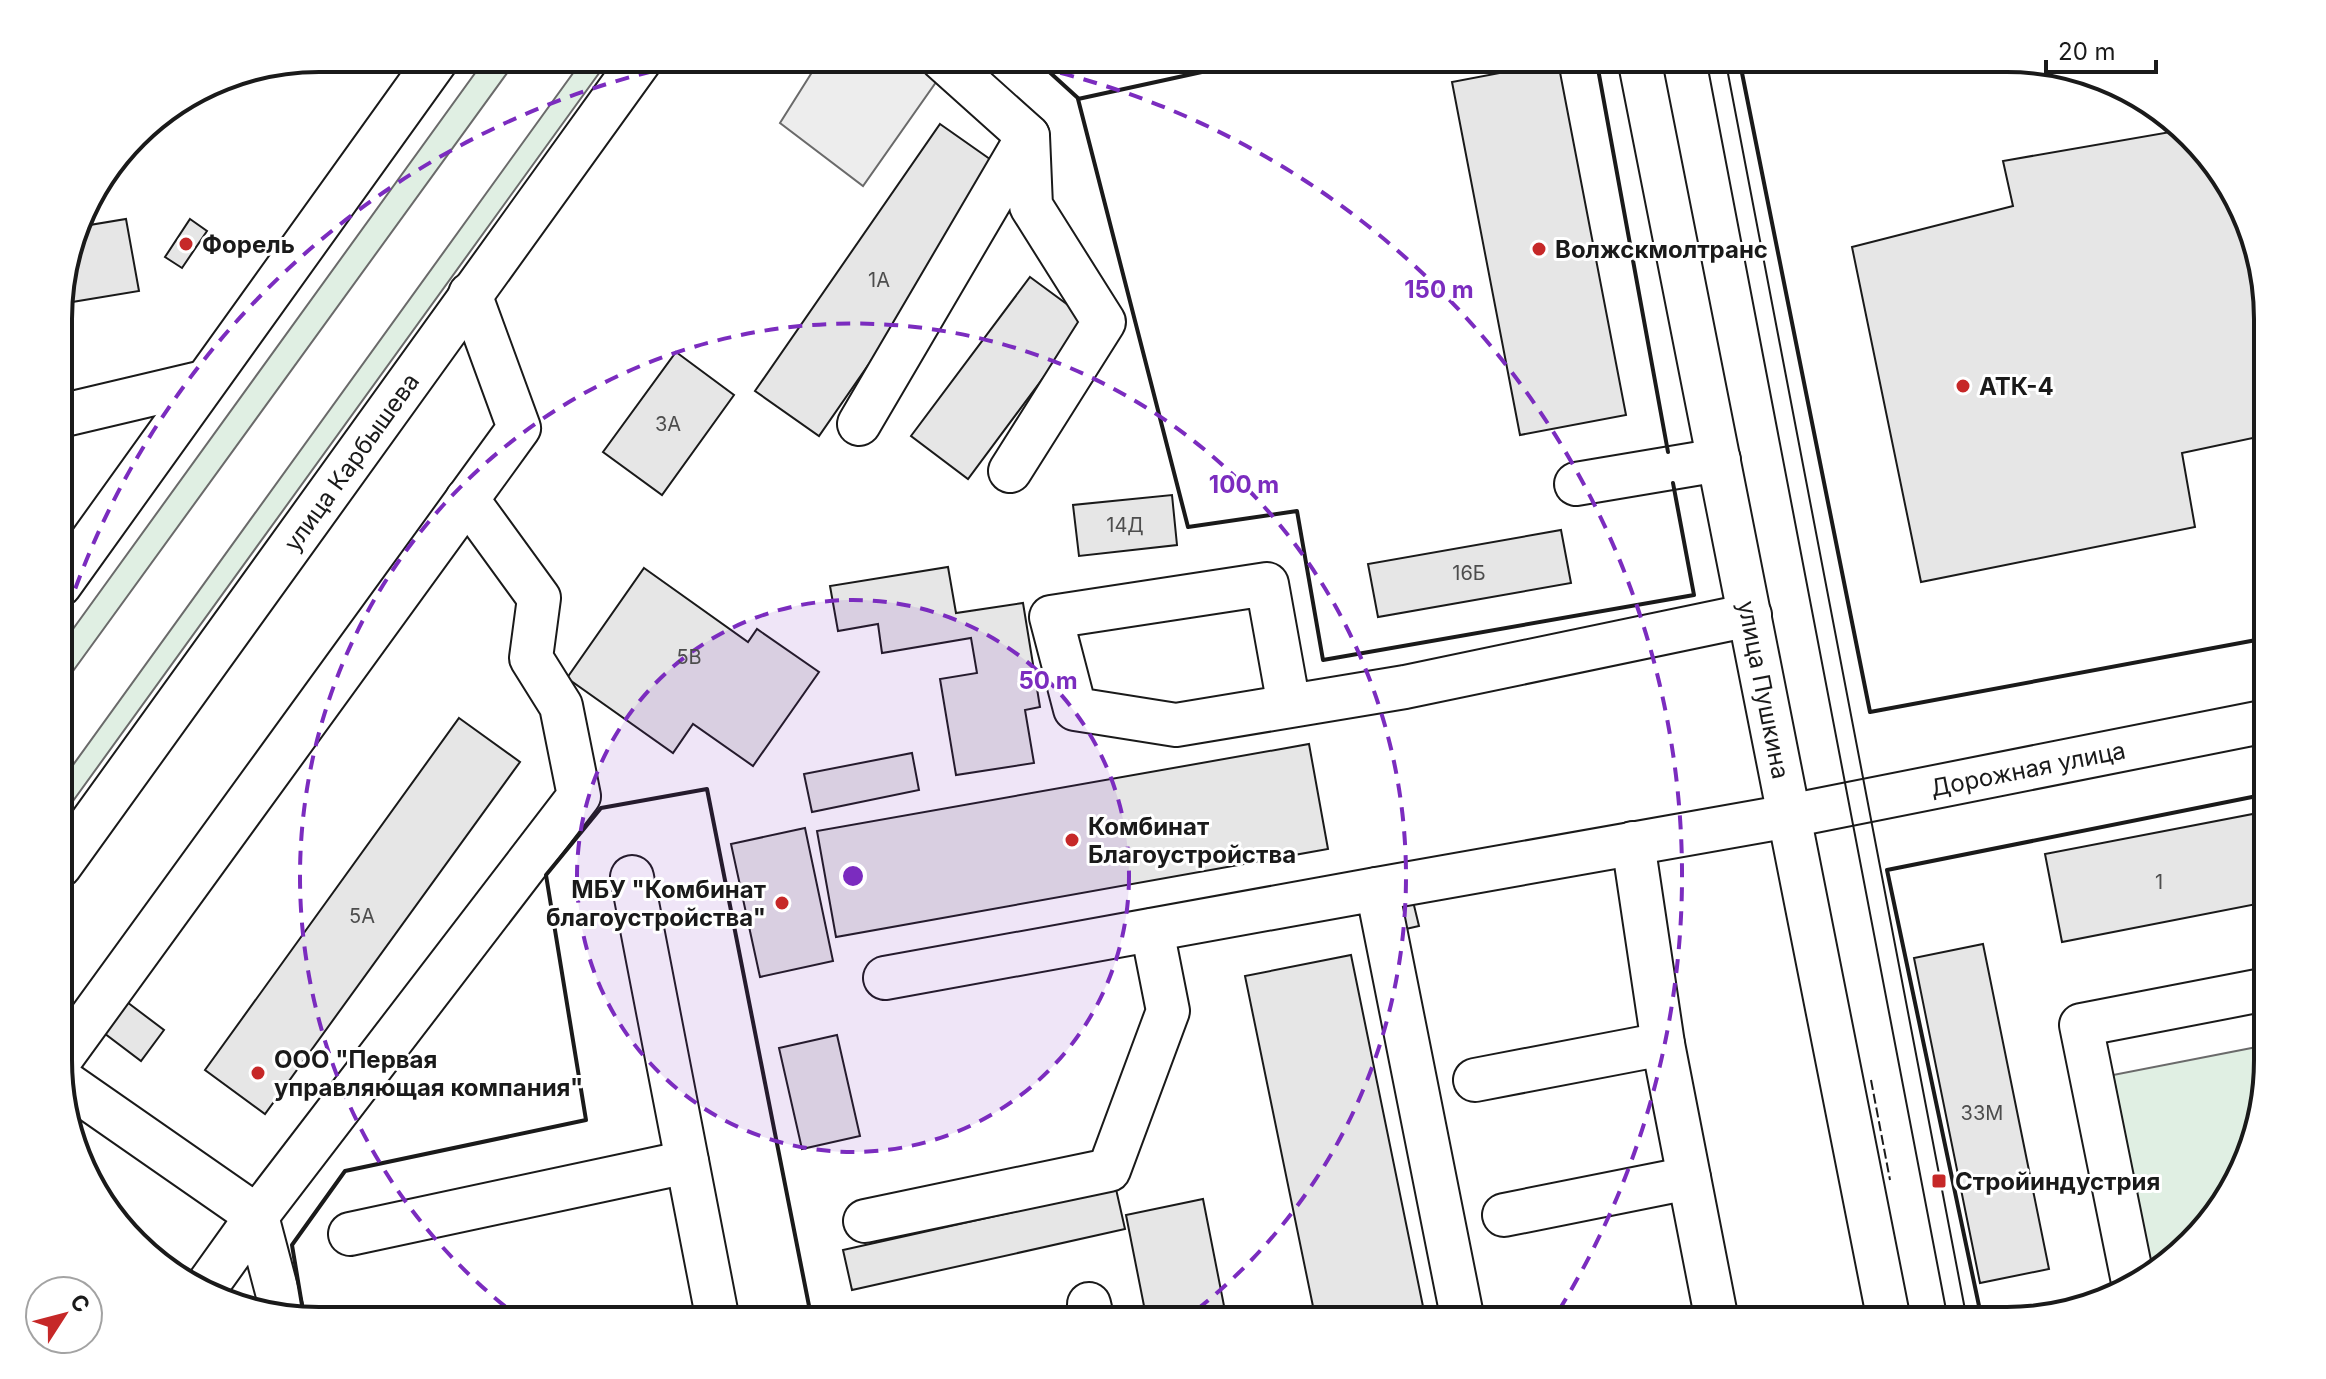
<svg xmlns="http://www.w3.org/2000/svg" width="2326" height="1379" viewBox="0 0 2326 1379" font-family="Inter,sans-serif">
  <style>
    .green { fill: #e0efe3; stroke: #6a6a6a; stroke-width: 2 }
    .parking { fill: #ededed; stroke: #6a6a6a; stroke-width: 2 }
    .building { fill: #e6e6e6; stroke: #1a1a1a; stroke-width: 2 }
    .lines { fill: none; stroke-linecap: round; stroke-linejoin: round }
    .minor-casing { stroke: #1a1a1a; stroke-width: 46 }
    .minor { stroke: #fff; stroke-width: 42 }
    .tram { stroke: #1a1a1a; stroke-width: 2 }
    .fence { stroke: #1a1a1a; stroke-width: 2; stroke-dasharray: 10 4; stroke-linecap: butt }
    .wall { stroke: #1a1a1a; stroke-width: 4 }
    .ring { fill: none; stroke: #7b2cbf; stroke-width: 4; stroke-dasharray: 14 10 }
    .poi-dot { fill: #c62828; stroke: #fff; stroke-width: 3 }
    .labels { text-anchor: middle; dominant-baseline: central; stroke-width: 6; stroke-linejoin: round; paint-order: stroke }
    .number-label { font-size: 20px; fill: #4d4d4d }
    .poi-label { font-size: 24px; font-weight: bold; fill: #1a1a1a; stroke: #fff; text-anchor: start }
    .street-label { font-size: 24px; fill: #1a1a1a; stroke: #fff }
    .rim { fill: none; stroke: #1a1a1a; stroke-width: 4 }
    .centre { fill: #7b2cbf; stroke: #fff; stroke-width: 4 }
    .ring-label { font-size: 24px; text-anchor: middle; font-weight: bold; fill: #7b2cbf; stroke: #fff; stroke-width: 6; stroke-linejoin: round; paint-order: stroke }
  </style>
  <rect width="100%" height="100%" fill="#fff"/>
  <!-- green -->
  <g class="green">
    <path d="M486 58H518L60 689V647Z"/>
    <path d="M584 58H610L60 819V783Z"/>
    <path d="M2267 1045V1077L2233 1191 2152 1271 2113 1075Z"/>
  </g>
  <!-- parking -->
  <path class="parking" d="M821 58H953L863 186 780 123Z"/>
  <!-- building -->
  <g class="building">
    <path d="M1558 62 1626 415 1520 435 1452 82Z"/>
    <path d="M940 124 1004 169 819 436 755 391Z"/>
    <path d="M2176 131 2202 158 2205 172 2215 170 2233 188 2267 301V435L2182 453 2195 527 1921 582 1852 247 2013 206 2003 161Z"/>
    <path d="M126 219 139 291 60 304V285L78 227Z"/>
    <path d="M190 219 207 231 182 268 165 257Z"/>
    <path d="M1030 277 1087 319 968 479 911 436Z"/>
    <path d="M676 352 734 395 662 495 603 452Z"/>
    <path d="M1172 495 1177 545 1079 556 1073 505Z"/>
    <path d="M1561 530 1571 583 1378 617 1368 564Z"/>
    <path d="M948 567 956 613 1023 603 1040 707 1025 710 1034 763 956 775 940 679 977 673 971 638 882 653 878 624 838 631 830 586Z"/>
    <path d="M644 568 748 642 757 629 819 672 753 766 693 724 673 753 567 678Z"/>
    <path d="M459 718 520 762 265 1114 205 1070Z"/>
    <path d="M1309 744 1328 849 836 937 817 831Z"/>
    <path d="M912 753 919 790 812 812 804 774Z"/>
    <path d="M2258 813 2267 862V902L2062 942 2045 854Z"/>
    <path d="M805 828 833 961 760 977 731 844Z"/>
    <path d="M1411 893 1419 926 1397 931 1390 897Z"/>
    <path d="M1983 944 2049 1269 1980 1283 1914 958Z"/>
    <path d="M1351 955 1426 1321H1316L1245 976Z"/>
    <path d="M123 999 164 1030 141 1061 100 1030Z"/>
    <path d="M837 1035 860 1136 802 1149 779 1048Z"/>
    <path d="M1116 1189 1125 1229 852 1290 843 1250Z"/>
    <path d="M1203 1199 1227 1321H1147L1126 1215Z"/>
  </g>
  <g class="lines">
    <defs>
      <g id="minor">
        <path d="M941 58 1028 136"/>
        <path id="s1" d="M1639 58 1889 1321"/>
        <path d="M60 416 204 382"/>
        <path d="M859 424 1028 136 1031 206 1104 322 1010 471"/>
        <path d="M1576 484 1719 460"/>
        <path d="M60 585 438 58"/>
        <path d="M1289 706 1267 584 1051 617 1075 709 1176 725 1405 687 1750 615"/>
        <path d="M1633 843 1663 1044 1717 1321"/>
        <path id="s2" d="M60 866 642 58"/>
        <path d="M632 877 718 1321"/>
        <path id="s3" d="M1377 889 1789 816 2267 721"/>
        <path d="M885 978 1377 889 1463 1321"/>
        <path d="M60 1060 519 428 470 294"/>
        <path d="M60 1079 257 1216 579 796 561 706 531 658 539 598 467 499"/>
        <path d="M1475 1080 1663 1044"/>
        <path d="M1504 1215 1689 1178"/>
        <path d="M257 1216 282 1311"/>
        <path d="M865 1221 1109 1170 1168 1011 1152 930"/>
        <path d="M350 1234 687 1162"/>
        <path d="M2134 1287 2081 1025 2267 989"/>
        <path d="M204 1290 257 1216"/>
        <path d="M1089 1304 1093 1321"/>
      </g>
    </defs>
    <!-- minor casing -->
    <use href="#minor" class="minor-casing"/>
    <!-- minor -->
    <use href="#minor" class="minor"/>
    <!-- tram -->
    <g class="tram">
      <path d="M1706 58 1948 1320"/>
      <path d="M1725 58 1967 1320"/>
    </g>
    <!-- fence -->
    <path class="fence" d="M1871 1080 1890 1180"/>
    <!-- wall -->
    <g class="wall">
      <path d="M1034 58 1079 99"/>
      <path d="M1266 58 1078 99 1188 527 1297 511 1323 660 1694 595 1673 483"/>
      <path d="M1596 58 1668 452"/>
      <path d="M1739 58 1870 712 2267 638"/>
      <path d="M304 1317 292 1245 345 1171 586 1120 546 875 601 808 707 789 812 1321"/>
      <path d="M1982 1320 1887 870 2267 794"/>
    </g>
  </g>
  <!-- distance rings -->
  <circle cx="853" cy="876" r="276" fill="#7b2cbf" fill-opacity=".12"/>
  <g class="ring">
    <circle cx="853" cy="876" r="276"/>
    <path d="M524 1321A553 553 0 1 1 1182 1321"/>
    <path d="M60 634A829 829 0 0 1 716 58M990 58A829 829 0 0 1 1556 1315"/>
  </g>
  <!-- markers -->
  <g class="poi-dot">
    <circle cx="186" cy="244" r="8"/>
    <circle cx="1539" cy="249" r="8"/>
    <circle cx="1963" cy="386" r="8"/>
    <circle cx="1072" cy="840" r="8"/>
    <circle cx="782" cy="903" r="8"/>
    <circle cx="258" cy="1073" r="8"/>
    <rect x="1931" y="1173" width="16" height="16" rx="4"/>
  </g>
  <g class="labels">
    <!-- number labels -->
    <g class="number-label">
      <text x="879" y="280">1А</text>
      <text x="668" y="424">3А</text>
      <text x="1125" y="525">14Д</text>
      <text x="1469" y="573">16Б</text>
      <text x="689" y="657">5В</text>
      <text x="2159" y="882">1</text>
      <text x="362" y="916">5А</text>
      <text x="1982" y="1113">33М</text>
    </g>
    <!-- poi labels -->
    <g class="poi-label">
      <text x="202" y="244">Форель</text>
      <text x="1555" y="249">Волжскмолтранс</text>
      <text x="1979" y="386">АТК-4</text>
      <text x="1088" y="826">Комбинат<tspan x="1088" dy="28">Благоустройства</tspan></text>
      <text x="766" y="889" text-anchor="end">МБУ "Комбинат<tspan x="766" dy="28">благоустройства"</tspan></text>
      <text x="274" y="1059">ООО "Первая<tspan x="274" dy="28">управляющая компания"</tspan></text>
      <text x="1955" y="1181">Стройиндустрия</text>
    </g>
    <!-- street labels -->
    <g class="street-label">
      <text stroke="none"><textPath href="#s2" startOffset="498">улица Карбышева</textPath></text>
      <text stroke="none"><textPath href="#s1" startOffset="644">улица Пушкина</textPath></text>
      <text stroke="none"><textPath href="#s3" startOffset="662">Дорожная улица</textPath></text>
    </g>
  </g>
  <!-- crop -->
  <path d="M0 0H2326V1379H0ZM319 72H2007A247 247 0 0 1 2254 319V1060A247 247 0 0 1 2007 1307H319A247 247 0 0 1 72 1060V319A247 247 0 0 1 319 72Z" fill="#fff" fill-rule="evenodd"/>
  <path class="rim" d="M319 72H2007A247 247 0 0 1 2254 319V1060A247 247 0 0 1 2007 1307H319A247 247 0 0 1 72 1060V319A247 247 0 0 1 319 72Z"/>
  <circle cx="853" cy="876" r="12" class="centre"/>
  <g class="ring-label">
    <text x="1439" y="298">150 m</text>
    <text x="1244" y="493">100 m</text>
    <text x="1048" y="689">50 m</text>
  </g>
  <!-- north arrow -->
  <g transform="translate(64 1315) rotate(54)"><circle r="38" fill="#ffffff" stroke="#a3a3a3" stroke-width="2"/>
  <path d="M0-6L14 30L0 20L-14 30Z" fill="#c62828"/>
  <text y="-12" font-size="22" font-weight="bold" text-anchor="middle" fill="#1a1a1a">С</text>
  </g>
  <!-- scale -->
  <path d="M2046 60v12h110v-12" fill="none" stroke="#1a1a1a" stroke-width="4"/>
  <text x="2058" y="60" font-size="24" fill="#1a1a1a" stroke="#ffffff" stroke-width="6" paint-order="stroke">20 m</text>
</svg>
